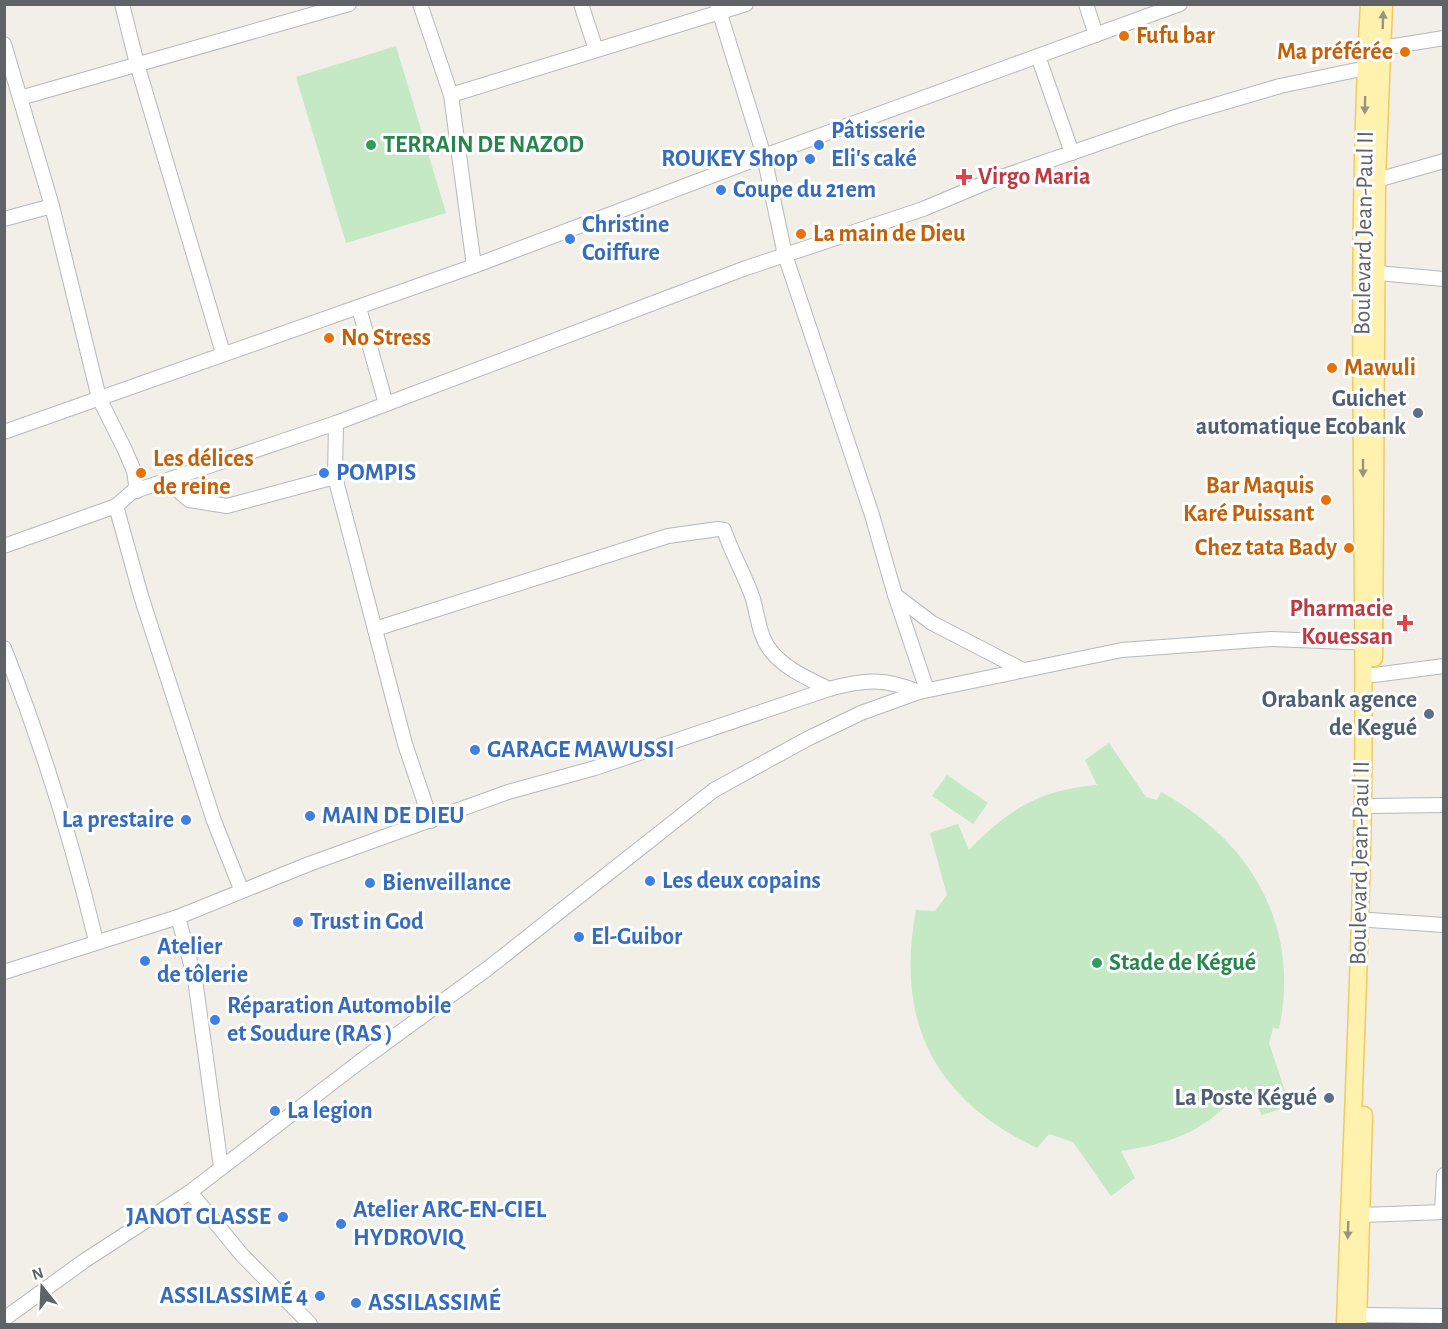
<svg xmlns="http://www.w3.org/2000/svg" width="1448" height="1329" viewBox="0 0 1448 1329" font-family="'Alegreya Sans',sans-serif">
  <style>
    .green { fill: #c5e8c5 }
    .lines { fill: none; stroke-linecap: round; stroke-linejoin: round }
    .minor-casing { stroke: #b5b8bc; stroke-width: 16 }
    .major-casing { stroke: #f2c960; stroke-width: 19 }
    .minor { stroke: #fff; stroke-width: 14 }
    .major { stroke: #fff2af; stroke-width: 16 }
    .oneway { fill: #979581 }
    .food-dot { fill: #e8710a; stroke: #fff; stroke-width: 2 }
    .leisure-dot { fill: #2e9e5b; stroke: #fff; stroke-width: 2 }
    .shop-dot { fill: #3f7fe0; stroke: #fff; stroke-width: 2 }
    .health-dot { fill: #e0444e; stroke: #fff; stroke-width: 2 }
    .service-dot { fill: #5c6f8a; stroke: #fff; stroke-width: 2 }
    .labels { text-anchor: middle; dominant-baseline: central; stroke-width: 6; stroke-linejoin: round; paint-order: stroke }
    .food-label { font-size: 24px; font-weight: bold; fill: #c56008; stroke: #fff; text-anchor: start }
    .shop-label { font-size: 24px; font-weight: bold; fill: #366cbe; stroke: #fff; text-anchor: start }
    .leisure-label { font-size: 24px; font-weight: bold; fill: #27864d; stroke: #fff; text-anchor: start }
    .health-label { font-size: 24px; font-weight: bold; fill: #be3a42; stroke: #fff; text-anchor: start }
    .street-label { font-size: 24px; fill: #5f6368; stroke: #fff }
    .service-label { font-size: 24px; font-weight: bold; fill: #4e5e75; stroke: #fff; text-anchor: end }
  </style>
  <rect width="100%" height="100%" fill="#f1efe8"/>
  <!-- green -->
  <g class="green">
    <path d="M396 46 446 213 346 243 296 77Z"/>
    <path d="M1109 743 1146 797 1157 800 1161 792C1251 841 1301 926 1279 1029L1273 1028 1269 1043 1290 1106 1262 1115 1246 1086C1206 1130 1179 1142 1121 1151L1135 1178 1111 1196 1073 1142 1049 1134 1037 1148C934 1099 895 1022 916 910L935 911 947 895 930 833 958 824 969 850C1009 809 1039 790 1097 785L1085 760Z"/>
    <path d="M947 775 988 803 973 824 932 796Z"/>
  </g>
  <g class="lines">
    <defs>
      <g id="minor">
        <path d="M122 4 137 64 223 353"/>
        <path d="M420 4 451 95 474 266"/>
        <path d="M581 4 596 50"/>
        <path d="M717 4 764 156 785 255 872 515 895 595 932 623 1021 669"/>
        <path d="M1086 4 1096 35"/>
        <path d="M4 44 52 206 99 398 125 450 134 471 137 491"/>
        <path d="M1382 48 1444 38"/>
        <path d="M1038 56 1072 153"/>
        <path d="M451 95 746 4"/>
        <path d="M20 98 349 4"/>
        <path d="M1377 180 1444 161"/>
        <path d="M4 219 52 206"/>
        <path d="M1377 273 1444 279"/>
        <path d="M359 308 386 404"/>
        <path d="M336 423 335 477 405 744 431 821"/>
        <path d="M4 432 474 266 764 156 1180 4"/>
        <path d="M167 481 189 500 227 506 335 477"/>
        <path d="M116 506 141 596 214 821 241 889"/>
        <path d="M4 546 116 506 132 492 336 423 746 268 923 209 990 181 1178 116 1280 86 1366 68"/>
        <path d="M895 595 927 690"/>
        <path d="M375 629 668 536 718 529 724 530C732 554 745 575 753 599 758 617 759 636 771 651 785 669 809 679 829 689"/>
        <path d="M4 648C42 744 72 841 96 941"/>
        <path d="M1374 675 1444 666"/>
        <path d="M1370 806 1444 805"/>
        <path d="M178 917 195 979 221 1167"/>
        <path d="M1370 920 1444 925"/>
        <path d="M4 972 178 917 309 864 508 792 595 768 829 689C865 679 885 678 919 692"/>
        <path d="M190 1192 242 1255 310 1324"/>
        <path d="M1442 1212 1444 1175"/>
        <path d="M1362 1215 1444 1212"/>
        <path d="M1358 1315 1444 1316"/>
        <path d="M4 1319 84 1261 190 1192 358 1063 487 969 714 790 807 739 861 713 919 692 1122 650 1271 639 1374 643"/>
      </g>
      <g id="major">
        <path d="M1374 658 1377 180 1384 4"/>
        <path d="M1345 1324C1351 1150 1360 975 1363 801 1366 535 1354 269 1369 4"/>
        <path d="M1358 1324 1364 1115"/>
      </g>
    </defs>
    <!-- minor casing -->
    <use href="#minor" class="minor-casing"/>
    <!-- major casing -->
    <use href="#major" class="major-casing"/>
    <!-- minor -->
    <use href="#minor" class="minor"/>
    <!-- major -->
    <use href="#major" class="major"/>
  </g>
  <!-- one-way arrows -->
  <defs><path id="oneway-solid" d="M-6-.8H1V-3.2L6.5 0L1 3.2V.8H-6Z" transform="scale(1.5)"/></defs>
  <g class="oneway">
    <use href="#oneway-solid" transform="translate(1383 20) rotate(-88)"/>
    <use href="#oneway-solid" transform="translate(1365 105) rotate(91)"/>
    <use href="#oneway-solid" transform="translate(1363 468) rotate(90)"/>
    <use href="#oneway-solid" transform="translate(1348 1230) rotate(92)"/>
  </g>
  <!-- markers -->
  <g class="food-dot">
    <circle cx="1124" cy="36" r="6"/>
    <circle cx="1405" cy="52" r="6"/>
    <circle cx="801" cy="234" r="6"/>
    <circle cx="329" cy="338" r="6"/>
    <circle cx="1332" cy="368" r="6"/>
    <circle cx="141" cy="473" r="6"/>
    <circle cx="1326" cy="500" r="6"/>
    <circle cx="1349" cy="548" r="6"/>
  </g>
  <g class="leisure-dot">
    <circle cx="371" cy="145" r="6"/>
    <circle cx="1097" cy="963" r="6"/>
  </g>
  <g class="shop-dot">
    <circle cx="819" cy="145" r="6"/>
    <circle cx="810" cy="159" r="6"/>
    <circle cx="721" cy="190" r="6"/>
    <circle cx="570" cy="239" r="6"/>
    <circle cx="324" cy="473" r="6"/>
    <circle cx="475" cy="750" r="6"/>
    <circle cx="310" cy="816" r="6"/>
    <circle cx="186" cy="820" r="6"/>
    <circle cx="650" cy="881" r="6"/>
    <circle cx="370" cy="883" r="6"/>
    <circle cx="298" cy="922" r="6"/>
    <circle cx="579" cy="937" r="6"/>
    <circle cx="145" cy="961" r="6"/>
    <circle cx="215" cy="1020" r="6"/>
    <circle cx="275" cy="1111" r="6"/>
    <circle cx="283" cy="1217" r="6"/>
    <circle cx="341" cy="1224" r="6"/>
    <circle cx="320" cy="1296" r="6"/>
    <circle cx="356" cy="1303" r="6"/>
  </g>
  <g class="health-dot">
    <path d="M961 168h6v6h6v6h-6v6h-6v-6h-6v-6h6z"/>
    <path d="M1402 614h6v6h6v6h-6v6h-6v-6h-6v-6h6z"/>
  </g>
  <g class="service-dot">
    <circle cx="1418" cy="413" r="6"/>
    <circle cx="1429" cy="714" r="6"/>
    <circle cx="1329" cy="1098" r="6"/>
  </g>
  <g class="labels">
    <!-- food labels -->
    <g class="food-label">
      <text x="1136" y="36">Fufu bar</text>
      <text x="1393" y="52" text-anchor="end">Ma préférée</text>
      <text x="813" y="234">La main de Dieu</text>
      <text x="341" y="338">No Stress</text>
      <text x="1344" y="368">Mawuli</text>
      <text x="153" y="459">Les délices<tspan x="153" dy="28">de reine</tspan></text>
      <text x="1314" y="486" text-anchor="end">Bar Maquis<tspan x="1314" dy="28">Karé Puissant</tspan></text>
      <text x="1337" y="548" text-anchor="end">Chez tata Bady</text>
    </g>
    <!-- shop labels -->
    <g class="shop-label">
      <text x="831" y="131">Pâtisserie<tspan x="831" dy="28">Eli's caké</tspan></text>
      <text x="798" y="159" text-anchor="end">ROUKEY Shop</text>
      <text x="733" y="190">Coupe du 21em</text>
      <text x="582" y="225">Christine<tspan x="582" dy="28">Coiffure</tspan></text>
      <text x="336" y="473">POMPIS</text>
      <text x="487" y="750">GARAGE MAWUSSI</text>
      <text x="322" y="816">MAIN DE DIEU</text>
      <text x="174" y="820" text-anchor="end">La prestaire</text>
      <text x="662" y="881">Les deux copains</text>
      <text x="382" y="883">Bienveillance</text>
      <text x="310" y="922">Trust in God</text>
      <text x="591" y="937">El-Guibor</text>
      <text x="157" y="947">Atelier<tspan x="157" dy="28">de tôlerie</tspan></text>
      <text x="227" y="1006">Réparation Automobile<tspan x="227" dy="28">et Soudure (RAS )</tspan></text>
      <text x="287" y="1111">La legion</text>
      <text x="353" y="1210">Atelier ARC-EN-CIEL<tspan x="353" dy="28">HYDROVIQ</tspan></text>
      <text x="271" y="1217" text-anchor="end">JANOT GLASSE</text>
      <text x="308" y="1296" text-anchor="end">ASSILASSIMÉ 4</text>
      <text x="368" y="1303">ASSILASSIMÉ</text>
    </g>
    <!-- leisure labels -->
    <g class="leisure-label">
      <text x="383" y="145">TERRAIN DE NAZOD</text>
      <text x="1109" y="963">Stade de Kégué</text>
    </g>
    <!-- health labels -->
    <g class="health-label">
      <text x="978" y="177">Virgo Maria</text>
      <text x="1393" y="609" text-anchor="end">Pharmacie<tspan x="1393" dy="28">Kouessan</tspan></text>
    </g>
    <!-- street labels -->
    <g class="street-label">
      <text transform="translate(1364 233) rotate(-89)">Boulevard Jean-Paul II</text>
      <text transform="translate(1360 863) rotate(-89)">Boulevard Jean-Paul II</text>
    </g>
    <!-- service labels -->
    <g class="service-label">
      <text x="1406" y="399">Guichet<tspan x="1406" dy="28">automatique Ecobank</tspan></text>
      <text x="1417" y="700">Orabank agence<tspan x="1417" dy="28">de Kegué</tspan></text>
      <text x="1317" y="1098">La Poste Kégué</text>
    </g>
  </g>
  <!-- border -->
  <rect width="1448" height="1329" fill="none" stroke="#5f6368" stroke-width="12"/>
  <!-- north arrow -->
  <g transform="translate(42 1287) rotate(342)" stroke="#ffffff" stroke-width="4.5" paint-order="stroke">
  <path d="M0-4.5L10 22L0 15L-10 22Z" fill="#5f6368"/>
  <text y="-9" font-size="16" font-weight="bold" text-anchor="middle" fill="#5f6368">N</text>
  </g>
</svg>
